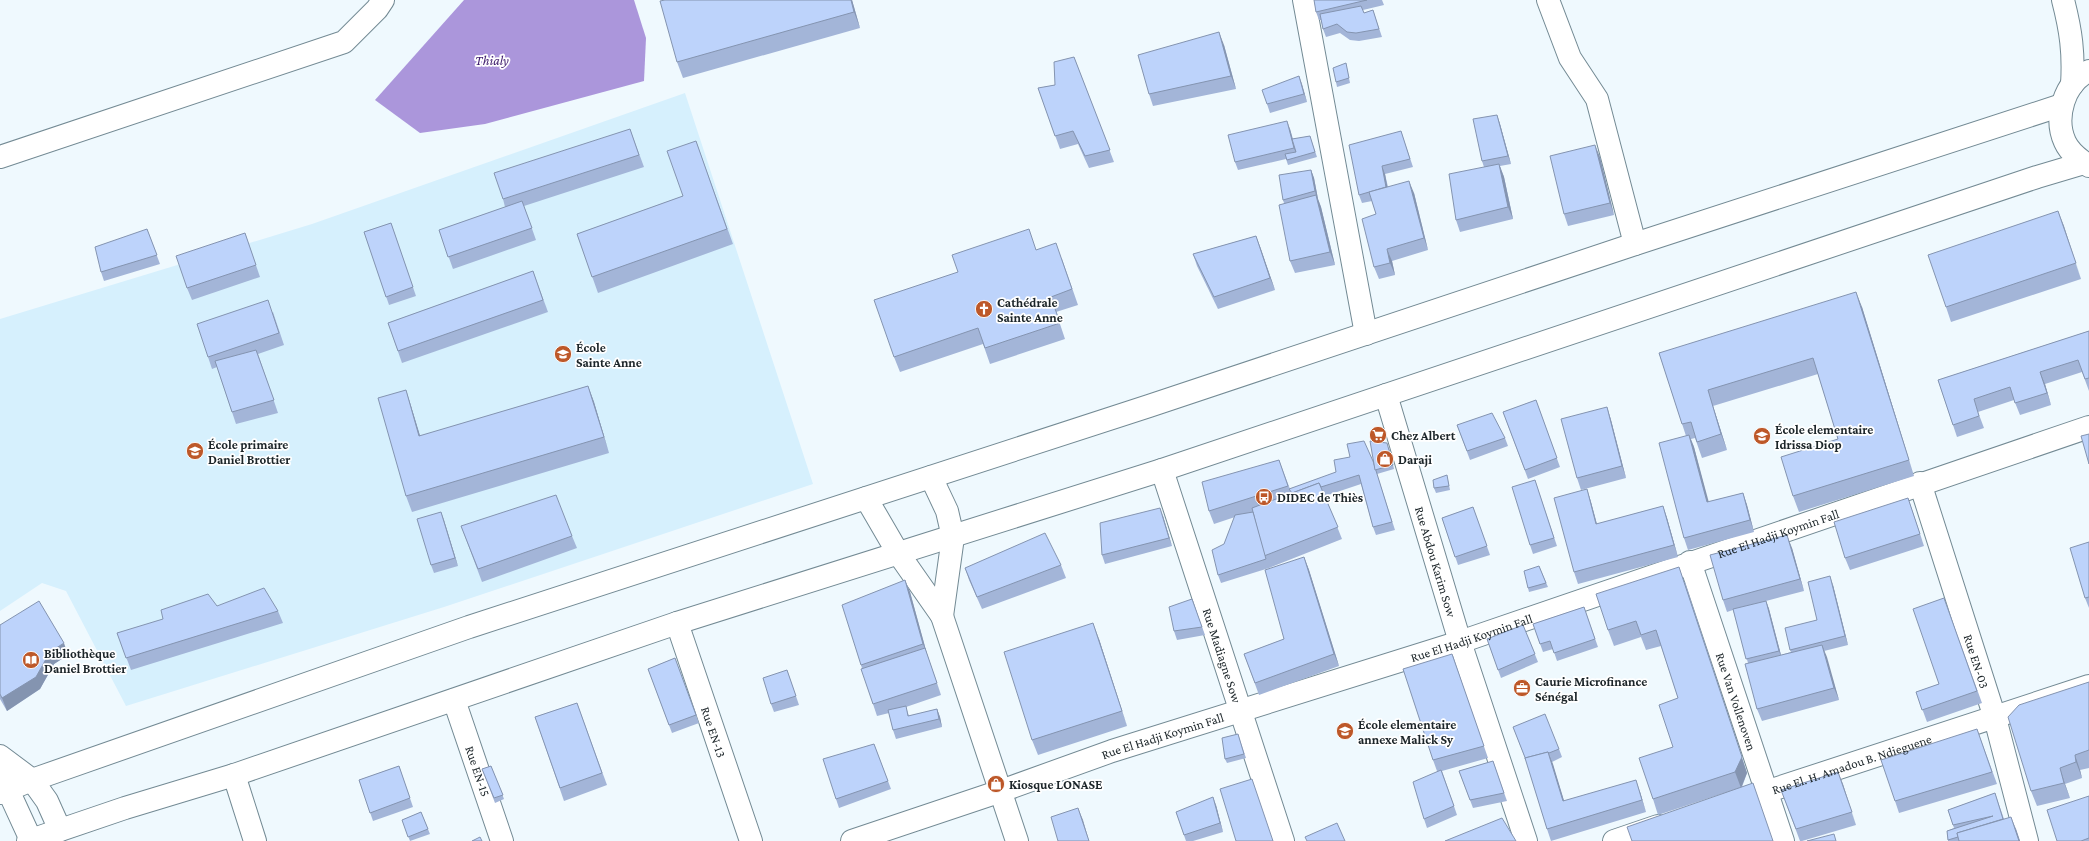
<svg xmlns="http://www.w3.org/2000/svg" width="2089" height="841" viewBox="0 0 2089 841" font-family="'Crimson Pro',serif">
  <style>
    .built { fill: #d6f0fd }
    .water { fill: #ab96db }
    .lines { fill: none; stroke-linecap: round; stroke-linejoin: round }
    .minor-casing { stroke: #738a94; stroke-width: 24 }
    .major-casing { stroke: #738a94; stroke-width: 24 }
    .highway-casing { stroke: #738a94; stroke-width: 24 }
    .minor { stroke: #fff; stroke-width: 22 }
    .major { stroke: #fff; stroke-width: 22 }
    .highway { stroke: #fff; stroke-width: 22 }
    .wall { fill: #a3b5d8 }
    .shaded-wall { fill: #8494b0 }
    .building { fill: #bdd3fb; stroke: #8494b0 }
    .labels { text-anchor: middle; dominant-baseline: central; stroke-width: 3.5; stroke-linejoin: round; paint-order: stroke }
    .poi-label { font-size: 13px; font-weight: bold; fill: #1c2529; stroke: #fff; text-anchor: start }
    .street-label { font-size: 13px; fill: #1c2529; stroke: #fff }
    .water-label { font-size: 14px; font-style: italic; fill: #3e1c6c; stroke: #fff }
  </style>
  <rect width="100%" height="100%" fill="#eff9fe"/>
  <!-- built -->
  <path class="built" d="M685 93 813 484 444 607 126 706 66 591 42 583 0 611V319L312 224Z"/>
  <!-- water -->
  <path class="water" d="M464 0H634L646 38 644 81 485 124 420 133 375 100Z"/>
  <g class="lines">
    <defs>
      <g id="minor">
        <path d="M1304 0 1366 334"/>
        <path d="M1548 0 1570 58 1597 99 1635 244"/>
        <path d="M0 157 344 42 377 9 383 0"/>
        <path id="s1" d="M1386 395 1460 642 1526 841"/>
        <path id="s2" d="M1162 470 1283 841"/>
        <path d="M931 477 947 511 953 537 942 616"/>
        <path id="s3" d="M1920 483 1995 718 2027 841"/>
        <path d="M866 498 898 553 942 616 1017 841"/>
        <path id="s4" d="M1690 562 1783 841"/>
        <path id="s5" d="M677 623 751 841"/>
        <path id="s6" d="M454 700 502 841"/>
        <path d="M234 775 255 841"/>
        <path id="s7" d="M1729 804 2089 686"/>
        <path id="s8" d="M852 841 1001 791 1112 751 1460 642 2089 427"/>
        <path d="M1614 841 1658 826"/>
      </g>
      <g id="major">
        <path d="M0 756 32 780 47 801 60 830"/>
        <path d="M5 777 8 790 31 840"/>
        <path d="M0 793 32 780 469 627 1149 406 1635 244 2062 105"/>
        <path d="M28 841 125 808 234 775 677 623 1162 470 2037 177 2084 163"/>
      </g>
      <g id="highway">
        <path d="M2063 0C2071 31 2074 53 2072 85"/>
        <path d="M2089 71C2064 82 2054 118 2065 142 2070 153 2080 160 2089 166"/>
      </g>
    </defs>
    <!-- minor casing -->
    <use href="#minor" class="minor-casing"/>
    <!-- major casing -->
    <use href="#major" class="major-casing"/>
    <!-- highway casing -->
    <use href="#highway" class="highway-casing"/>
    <!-- minor -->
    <use href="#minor" class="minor"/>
    <!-- major -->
    <use href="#major" class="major"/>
    <!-- highway -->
    <use href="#highway" class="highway"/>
  </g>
  <!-- wall -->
  <g class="wall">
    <path d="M852 0 860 28 683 78 677 62Z"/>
    <path d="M1314 0H1382L1384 5 1363 10 1364 13 1373 10 1382 37 1359 41 1350 40 1340 33 1326 37 1323 29 1321 20H1319L1316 12Z"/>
    <path d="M1224 45 1236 89 1153 106 1149 94Z"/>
    <path d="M1074 57 1114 162 1089 168 1078 144 1060 149 1038 88 1055 85Z"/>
    <path d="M1346 63 1350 83 1337 87 1336 82Z"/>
    <path d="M1299 76 1307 102 1270 113 1267 104Z"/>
    <path d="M1497 115 1500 124 1511 164 1500 166 1504 177 1513 219 1460 232 1456 220 1484 167 1482 161Z"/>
    <path d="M630 129 644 167 524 206 536 240 453 269 439 230 505 207 503 199Z"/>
    <path d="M1290 129 1293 139 1310 136 1317 157 1288 165 1286 159 1238 170 1235 162Z"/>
    <path d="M1401 131 1413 167 1385 174 1388 187 1414 193 1428 250 1392 261 1395 275 1379 279 1374 267 1376 214 1372 201 1362 203 1359 195Z"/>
    <path d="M696 141 733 244 598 293 577 234 683 196Z"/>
    <path d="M1600 157 1614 215 1568 226 1564 214Z"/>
    <path d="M1311 170 1314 178 1318 199 1321 207 1335 265 1295 273 1290 261 1284 203 1283 200Z"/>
    <path d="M2058 211 2081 279 1951 322 1946 307Z"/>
    <path d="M391 223 416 296 389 305 364 232Z"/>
    <path d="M147 229 160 264 104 281 101 272Z"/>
    <path d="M245 233 260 277 192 300 187 288Z"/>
    <path d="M1256 236 1275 290 1218 309 1197 266 1193 254Z"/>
    <path d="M1036 250 1062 259 1078 305 1056 312 1065 339 990 364 983 344 900 372 894 357Z"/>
    <path d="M533 271 548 312 402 363 388 323Z"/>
    <path d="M1862 307 1914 476 1799 512 1793 496 1838 439 1818 374 1713 406 1727 450 1702 458 1695 438 1691 439 1694 447 1708 502 1743 493 1747 505 1754 532 1688 550 1684 538 1686 436 1659 353Z"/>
    <path d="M273 312 284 345 258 354 278 413 236 424 217 367 212 369 208 357Z"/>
    <path d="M2089 331V391L2082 372 2045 384 2051 405 2020 415 2014 400 1978 412 1984 428 1957 437 1938 380Z"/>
    <path d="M588 386 594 402 609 453 412 512 406 496V390L411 406 420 436Z"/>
    <path d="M1536 400 1560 467 1528 479 1503 412Z"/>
    <path d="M1607 407 1611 420 1626 478 1581 490 1577 478Z"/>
    <path d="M1457 425 1505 438 1508 446 1470 460Z"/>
    <path d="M1389 447 1394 469 1377 474 1395 530 1376 535 1373 527 1361 484 1325 496 1342 539 1269 568 1221 583 1218 575 1224 544 1235 517 1214 524 1209 511 1279 460 1290 489 1375 468Z"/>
    <path d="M1448 480 1450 490 1436 493 1434 488Z"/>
    <path d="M1535 480 1557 546 1533 554 1530 545Z"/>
    <path d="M1587 489 1591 502 1597 524 1663 506 1667 518 1678 557 1578 584 1574 572Z"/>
    <path d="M1908 498 1924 546 1850 570 1845 558Z"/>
    <path d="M1473 507 1490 555 1458 565 1442 518Z"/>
    <path d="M441 512 458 566 434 573 431 565Z"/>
    <path d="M1163 516 1172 546 1105 564 1102 555Z"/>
    <path d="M461 526 572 536 577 548 482 582Z"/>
    <path d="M2089 542V608L2085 598Z"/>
    <path d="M1792 548 1804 591 1766 601 1769 609 1781 655 1791 652 1790 650 1817 620 1833 585 1848 645 1824 651 1839 700 1762 721 1757 709 1748 663 1733 610 1727 612 1723 600Z"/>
    <path d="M1304 557 1309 570 1339 666 1259 695 1244 654 1284 639Z"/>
    <path d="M1061 565 1066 578 982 609 969 580 965 568Z"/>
    <path d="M1539 566 1548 587 1529 592 1528 588Z"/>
    <path d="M905 580 910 592 927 654 941 695 906 707 909 716 937 709 940 717 942 727 896 739 893 730 889 713 877 716 873 704 861 665Z"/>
    <path d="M1685 582 1747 773 1742 787 1658 815 1653 799 1673 747 1678 698 1661 646 1646 650 1641 637 1614 646 1608 630Z"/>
    <path d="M1944 598 1982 703 1927 722 1916 692 1939 684Z"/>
    <path d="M1192 599 1205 635 1177 640 1174 631Z"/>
    <path d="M217 606 278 611 283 623 131 670 117 633Z"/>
    <path d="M1584 607 1598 647 1557 661 1553 649 1543 652 1533 624Z"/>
    <path d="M0 625 68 655 54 664 40 689 7 711 0 699Z"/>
    <path d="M1523 625 1538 662 1501 678 1487 639Z"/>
    <path d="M1099 639 1127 726 1038 755 1032 740Z"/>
    <path d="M1452 654 1488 758 1442 771 1457 815 1427 828 1424 819 1437 771 1433 760Z"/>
    <path d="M675 658 699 723 672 733 648 669Z"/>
    <path d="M787 670 799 705 774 712 771 704Z"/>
    <path d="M2089 682V768L2080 770 2082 778 2065 784 2070 798 2037 806 2031 791Z"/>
    <path d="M577 703 607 785 564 801 535 717Z"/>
    <path d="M1513 727 1559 749 1562 757 1552 762 1564 801 1640 792 1646 812 1551 841 1547 829 1527 763Z"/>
    <path d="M1977 729 1997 784 1899 813 1895 801Z"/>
    <path d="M1238 734 1246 758 1227 763 1225 759Z"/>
    <path d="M874 744 891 789 839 808 836 799Z"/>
    <path d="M1493 761 1507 801 1473 808 1459 771Z"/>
    <path d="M399 766 413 807 373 821 359 780Z"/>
    <path d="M491 766 504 799 495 803 482 769Z"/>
    <path d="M1838 772 1856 825 1802 841H1800L1781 790Z"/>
    <path d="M1995 793 2004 819 2016 829 2020 841H1948L1947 831 1954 828 1948 810Z"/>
    <path d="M2089 796V841H2057Z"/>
    <path d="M1216 805 1223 832 1193 841H1186L1176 812Z"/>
    <path d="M421 812 430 834 410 841 402 820Z"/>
  </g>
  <!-- shaded-wall -->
  <g class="shaded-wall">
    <path d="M851 0H852L860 28 854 12Z"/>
    <path d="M1219 32 1224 45 1236 89 1231 76Z"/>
    <path d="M1299 76 1302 84 1307 102 1304 94Z"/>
    <path d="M1497 115 1500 124 1511 164 1508 156Z"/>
    <path d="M1287 121 1290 129 1297 156 1294 148Z"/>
    <path d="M1595 145 1600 157 1614 215 1610 203Z"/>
    <path d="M1499 164 1504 177 1513 219 1508 207Z"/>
    <path d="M1382 166 1385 174 1389 196 1386 187Z"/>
    <path d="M1311 170 1314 178 1318 199 1321 207 1335 265 1330 252 1315 191Z"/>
    <path d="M1409 181 1414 193 1428 250 1424 238Z"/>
    <path d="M2058 211 2064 226 2081 279 2076 263Z"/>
    <path d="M1256 236 1261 249 1275 290 1270 278Z"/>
    <path d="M1387 249 1392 261 1395 275 1390 263Z"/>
    <path d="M1856 292 1862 307 1914 476 1909 460Z"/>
    <path d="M2040 372 2045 384 2051 405Z"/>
    <path d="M588 386 594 402 609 453 604 437Z"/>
    <path d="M406 390 411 406 425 452 419 436Z"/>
    <path d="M1708 390 1713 406 1727 450 1721 434Z"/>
    <path d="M1607 407 1611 420 1626 478 1622 466Z"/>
    <path d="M1689 435 1694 447 1712 514 1707 502Z"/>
    <path d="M1587 489 1591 502 1600 536 1596 524Z"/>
    <path d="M1743 493 1747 505 1754 532 1750 520Z"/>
    <path d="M1908 498 1912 511 1924 546Z"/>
    <path d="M1663 506 1667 518 1678 557 1674 545Z"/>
    <path d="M1160 508 1163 516 1172 546 1169 538Z"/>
    <path d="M441 512 444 520 458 566 455 558Z"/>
    <path d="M1787 535 1792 548 1804 591 1800 579Z"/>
    <path d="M1304 557 1309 570 1339 666 1334 654Z"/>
    <path d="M1679 567 1747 773 1741 788 1735 772Z"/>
    <path d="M1830 576 1833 585 1848 645 1845 636Z"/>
    <path d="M905 580 910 592 927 654 941 695 923 644Z"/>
    <path d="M1766 601 1769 609 1782 659 1779 651Z"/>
    <path d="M1093 623 1099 639 1127 726 1122 711Z"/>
    <path d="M64 643 68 655 54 664 40 689 7 711 2 698 50 652Z"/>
    <path d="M1822 645 1827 657 1839 700 1834 688Z"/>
    <path d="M937 709 940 717 942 727 939 719Z"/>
    <path d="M1548 752 1553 764 1568 814 1563 801Z"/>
    <path d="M2075 755 2080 770 2082 778 2076 762Z"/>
    <path d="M2060 768 2065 784 2070 798 2064 783Z"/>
    <path d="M1838 772 1843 784 1856 825 1852 812Z"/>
    <path d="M1636 780 1640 792 1646 812 1642 800Z"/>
    <path d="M1213 797 1216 805 1223 832 1220 823Z"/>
    <path d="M1078 808 1083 820 1089 841Z"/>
    <path d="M2011 817 2016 829 2020 841H2019Z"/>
  </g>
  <!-- building -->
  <g class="building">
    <path d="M665 0H851L854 12 677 62 660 1Z"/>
    <path d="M1314 0H1367L1316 12Z"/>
    <path d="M1361 6 1364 13 1373 10 1379 29 1356 33 1347 32 1337 24 1323 29 1320 14Z"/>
    <path d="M1219 32 1231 76 1149 94 1138 55Z"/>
    <path d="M1074 57 1110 150 1085 156 1073 131 1055 136 1038 88 1055 85 1054 62Z"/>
    <path d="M1346 63 1349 78 1336 82 1333 68Z"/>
    <path d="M1299 76 1304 94 1267 104 1262 90Z"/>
    <path d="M1497 115 1508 156 1482 161 1473 119Z"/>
    <path d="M1287 121 1294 148 1235 162 1228 135Z"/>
    <path d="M630 129 639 155 503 199 494 173Z"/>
    <path d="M1401 131 1410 159 1382 166 1386 187 1359 195 1349 145Z"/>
    <path d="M1310 136 1315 152 1287 160 1285 154 1296 152 1292 139Z"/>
    <path d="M696 141 727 229 592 277 577 234 683 196 667 151Z"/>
    <path d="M1595 145 1610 203 1564 214 1550 156Z"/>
    <path d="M1499 164 1508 207 1456 220 1449 174Z"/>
    <path d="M1311 170 1315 191 1283 200 1279 175Z"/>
    <path d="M1409 181 1424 238 1387 249 1390 263 1374 267 1362 219 1376 214 1369 192Z"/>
    <path d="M1316 195 1330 252 1290 261 1279 205Z"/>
    <path d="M522 201 532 228 448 257 439 230Z"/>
    <path d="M2058 211 2076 263 1946 307 1928 255Z"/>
    <path d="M391 223 413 287 386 297 364 232Z"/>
    <path d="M147 229 157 255 101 272 95 247Z"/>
    <path d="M1029 229 1036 250 1056 243 1072 289 1051 297 1060 323 985 348 978 328 894 357 874 300 958 272 952 255Z"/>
    <path d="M245 233 256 265 187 288 176 256Z"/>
    <path d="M1256 236 1270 278 1214 297 1193 254Z"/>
    <path d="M533 271 543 300 398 351 388 323Z"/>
    <path d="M1856 292 1909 460 1793 496 1781 457 1838 439 1813 358 1708 390 1721 434 1697 442 1691 422 1682 424 1659 353Z"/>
    <path d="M268 300 279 333 208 357 197 324Z"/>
    <path d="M2089 331V378L2085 379 2078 360 2040 372 2047 393 2015 403 2010 387 1974 399 1979 416 1953 425 1938 380Z"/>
    <path d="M256 350 274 400 232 412 215 361Z"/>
    <path d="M588 386 604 437 406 496 378 398 406 390 419 436Z"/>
    <path d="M1536 400 1557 458 1525 470 1503 412Z"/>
    <path d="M1607 407 1622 466 1577 478 1561 419Z"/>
    <path d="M1492 413 1505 438 1467 451 1457 425Z"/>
    <path d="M2089 434V464L2081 436Z"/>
    <path d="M1689 435 1707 502 1743 493 1750 520 1684 538 1659 443Z"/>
    <path d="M1364 441 1373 461 1392 522 1373 527 1359 475 1321 487 1319 483 1292 493 1289 489 1336 472 1334 460 1350 457 1347 444Z"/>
    <path d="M1370 441 1387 443 1393 465 1375 470Z"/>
    <path d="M1279 460 1288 486 1209 511 1202 482Z"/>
    <path d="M1447 475 1449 486 1434 488 1433 480Z"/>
    <path d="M1535 480 1554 538 1530 545 1512 487Z"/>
    <path d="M1319 483 1338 527 1264 556 1252 508Z"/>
    <path d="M1587 489 1596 524 1663 506 1674 545 1574 572 1554 498Z"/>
    <path d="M556 495 572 536 478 569 461 526Z"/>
    <path d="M1908 498 1920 534 1845 558 1834 522Z"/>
    <path d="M1473 507 1487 546 1455 557 1442 518Z"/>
    <path d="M1160 508 1169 538 1102 555 1100 523Z"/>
    <path d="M441 512 455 558 431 565 417 519Z"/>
    <path d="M1253 512 1266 559 1218 575 1212 550 1224 544 1235 515Z"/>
    <path d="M1045 533 1061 565 977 597 965 568Z"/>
    <path d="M1787 535 1800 579 1723 600 1710 555Z"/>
    <path d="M2089 542V597L2085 598 2070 548Z"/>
    <path d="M1304 557 1334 654 1255 683 1244 654 1284 639 1265 570Z"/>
    <path d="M1539 566 1546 583 1528 588 1524 571Z"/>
    <path d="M1679 567 1742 757 1735 772 1653 799 1639 758 1673 747 1659 705 1678 698 1656 630 1641 635 1636 621 1608 630 1596 594Z"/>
    <path d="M1830 576 1845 636 1790 650 1785 628 1817 620 1808 582Z"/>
    <path d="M905 580 923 644 861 665 842 605Z"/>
    <path d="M264 588 278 611 126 658 117 633 163 619 161 610 208 594 217 606Z"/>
    <path d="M1944 598 1977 691 1922 710 1916 692 1939 684 1913 609Z"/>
    <path d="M1192 599 1202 627 1174 631 1169 607Z"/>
    <path d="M39 601 64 643 50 652 36 677 2 698 0 694V625Z"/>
    <path d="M1766 601 1779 651 1746 659 1733 609Z"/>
    <path d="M1584 607 1595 639 1554 653 1550 641 1540 644 1533 624Z"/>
    <path d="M1093 623 1122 711 1032 740 1004 652Z"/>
    <path d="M1523 625 1535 654 1498 670 1487 639Z"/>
    <path d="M1822 645 1834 688 1757 709 1745 664Z"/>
    <path d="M925 648 937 683 873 704 861 669Z"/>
    <path d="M1452 654 1484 746 1433 760 1403 669Z"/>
    <path d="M675 658 696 715 669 725 648 669Z"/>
    <path d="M787 670 796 696 771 704 763 678Z"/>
    <path d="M2089 682V750L2075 755 2076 762 2060 768 2064 783 2031 791 2008 717 2019 705Z"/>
    <path d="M577 703 602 773 560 788 535 717Z"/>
    <path d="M906 706 908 716 937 709 939 719 893 730 888 710Z"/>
    <path d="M1545 714 1559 749 1549 753 1548 752 1525 758 1526 760 1513 727Z"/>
    <path d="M1977 729 1992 772 1895 801 1881 760Z"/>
    <path d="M1238 734 1244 754 1225 759 1222 738Z"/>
    <path d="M874 744 888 781 836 799 823 759Z"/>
    <path d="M1548 752 1563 801 1636 780 1642 800 1547 829 1525 758Z"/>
    <path d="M1493 761 1504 793 1470 800 1459 771Z"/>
    <path d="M399 766 410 798 370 813 359 780Z"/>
    <path d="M491 766 503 795 494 798 482 769Z"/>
    <path d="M1441 770 1454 806 1424 819 1413 782Z"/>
    <path d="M1838 772 1852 812 1796 829 1781 790Z"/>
    <path d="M1252 779 1273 841H1236L1220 789Z"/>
    <path d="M1753 783 1773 841H1632L1627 827Z"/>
    <path d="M1995 793 2003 819 1957 833 1958 837 1948 840 1947 831 1993 816 1953 825 1948 810Z"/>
    <path d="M2089 796V838L2081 841H2057L2047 810Z"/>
    <path d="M1213 797 1220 823 1184 835 1176 812Z"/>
    <path d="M1078 808 1089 841H1058L1051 817Z"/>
    <path d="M421 812 428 829 408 837 402 820Z"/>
    <path d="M2011 817 2019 841H1959L1957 833Z"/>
    <path d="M1502 818 1516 841H1445Z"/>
    <path d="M1337 823 1345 841H1307L1305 837Z"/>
    <path d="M1834 834 1836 841H1807Z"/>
    <path d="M480 837 482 841H472Z"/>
  </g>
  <!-- icons -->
  <defs>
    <symbol id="church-disc" viewBox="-11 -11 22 22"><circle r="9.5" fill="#bd5829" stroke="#fff"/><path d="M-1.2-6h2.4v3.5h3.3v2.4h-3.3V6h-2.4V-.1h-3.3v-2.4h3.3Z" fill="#fff"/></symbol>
    <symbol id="school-disc" viewBox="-11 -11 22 22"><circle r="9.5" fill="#bd5829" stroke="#fff"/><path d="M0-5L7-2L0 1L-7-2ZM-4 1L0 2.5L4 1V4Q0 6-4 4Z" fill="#fff"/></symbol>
    <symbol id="supermarket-disc" viewBox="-11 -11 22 22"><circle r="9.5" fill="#bd5829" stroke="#fff"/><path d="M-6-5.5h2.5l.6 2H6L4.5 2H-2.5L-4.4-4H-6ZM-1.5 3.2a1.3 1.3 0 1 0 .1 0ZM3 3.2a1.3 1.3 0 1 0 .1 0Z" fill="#fff"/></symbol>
    <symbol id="shop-disc" viewBox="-11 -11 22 22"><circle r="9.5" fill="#bd5829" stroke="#fff"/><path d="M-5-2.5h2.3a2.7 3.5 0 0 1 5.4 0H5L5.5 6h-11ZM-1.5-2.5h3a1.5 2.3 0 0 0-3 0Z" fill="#fff"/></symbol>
    <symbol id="bus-disc" viewBox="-11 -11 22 22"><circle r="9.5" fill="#bd5829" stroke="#fff"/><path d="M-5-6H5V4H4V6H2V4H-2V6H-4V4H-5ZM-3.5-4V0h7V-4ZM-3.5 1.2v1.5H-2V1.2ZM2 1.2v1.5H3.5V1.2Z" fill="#fff"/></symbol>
    <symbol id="library-disc" viewBox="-11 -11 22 22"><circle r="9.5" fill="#bd5829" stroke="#fff"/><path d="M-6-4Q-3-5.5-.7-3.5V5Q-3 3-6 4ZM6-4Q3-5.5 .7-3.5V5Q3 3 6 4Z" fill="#fff"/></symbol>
    <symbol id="office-disc" viewBox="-11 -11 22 22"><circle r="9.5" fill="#bd5829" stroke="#fff"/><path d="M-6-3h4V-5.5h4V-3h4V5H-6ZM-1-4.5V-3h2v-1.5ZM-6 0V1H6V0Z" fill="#fff"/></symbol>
  </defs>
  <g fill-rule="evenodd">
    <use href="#church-disc" x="974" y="299" width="20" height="20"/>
    <use href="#school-disc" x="553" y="344" width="20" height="20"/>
    <use href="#supermarket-disc" x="1368" y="425" width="20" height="20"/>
    <use href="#school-disc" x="1752" y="426" width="20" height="20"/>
    <use href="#school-disc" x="185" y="441" width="20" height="20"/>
    <use href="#shop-disc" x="1375" y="449" width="20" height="20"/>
    <use href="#bus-disc" x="1254" y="487" width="20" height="20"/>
    <use href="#library-disc" x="21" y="650" width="20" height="20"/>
    <use href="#office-disc" x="1512" y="678" width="20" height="20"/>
    <use href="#school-disc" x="1335" y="721" width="20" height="20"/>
    <use href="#shop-disc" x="986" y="774" width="20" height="20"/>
  </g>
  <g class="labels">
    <!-- poi labels -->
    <g class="poi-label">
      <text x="997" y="302">Cathédrale<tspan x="997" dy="15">Sainte Anne</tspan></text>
      <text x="576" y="347">École<tspan x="576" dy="15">Sainte Anne</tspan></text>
      <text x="1775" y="429">École elementaire<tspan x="1775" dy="15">Idrissa Diop</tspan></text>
      <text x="1391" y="435">Chez Albert</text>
      <text x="208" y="444">École primaire<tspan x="208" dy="15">Daniel Brottier</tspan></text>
      <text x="1398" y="459">Daraji</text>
      <text x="1277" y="497">DIDEC de Thiès</text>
      <text x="44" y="653">Bibliothèque<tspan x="44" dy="15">Daniel Brottier</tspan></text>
      <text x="1535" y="681">Caurie Microfinance<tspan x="1535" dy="15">Sénégal</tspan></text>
      <text x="1358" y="724">École elementaire<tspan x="1358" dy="15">annexe Malick Sy</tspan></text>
      <text x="1009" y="784">Kiosque LONASE</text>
    </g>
    <!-- street labels -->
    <g class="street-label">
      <text stroke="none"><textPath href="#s8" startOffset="976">Rue El Hadji Koymin Fall</textPath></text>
      <text stroke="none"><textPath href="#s1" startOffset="174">Rue Abdou Karim Sow</textPath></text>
      <text stroke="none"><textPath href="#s8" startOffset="652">Rue El Hadji Koymin Fall</textPath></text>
      <text stroke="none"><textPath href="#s2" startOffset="195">Rue Madiagne Sow</textPath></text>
      <text stroke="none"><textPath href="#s3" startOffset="187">Rue EN-03</textPath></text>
      <text stroke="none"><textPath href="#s4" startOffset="147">Rue Van Vollenoven</textPath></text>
      <text stroke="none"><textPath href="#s5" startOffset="115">Rue EN-13</textPath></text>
      <text stroke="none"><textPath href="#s8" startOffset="328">Rue El Hadji Koymin Fall</textPath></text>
      <text stroke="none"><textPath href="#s7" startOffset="129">Rue El. H. Amadou B. Ndieguene</textPath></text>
      <text stroke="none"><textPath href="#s6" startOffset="75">Rue EN-15</textPath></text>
    </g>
    <!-- water labels -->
    <g class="water-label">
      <text x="492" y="60">Thialy</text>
    </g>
  </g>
</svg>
